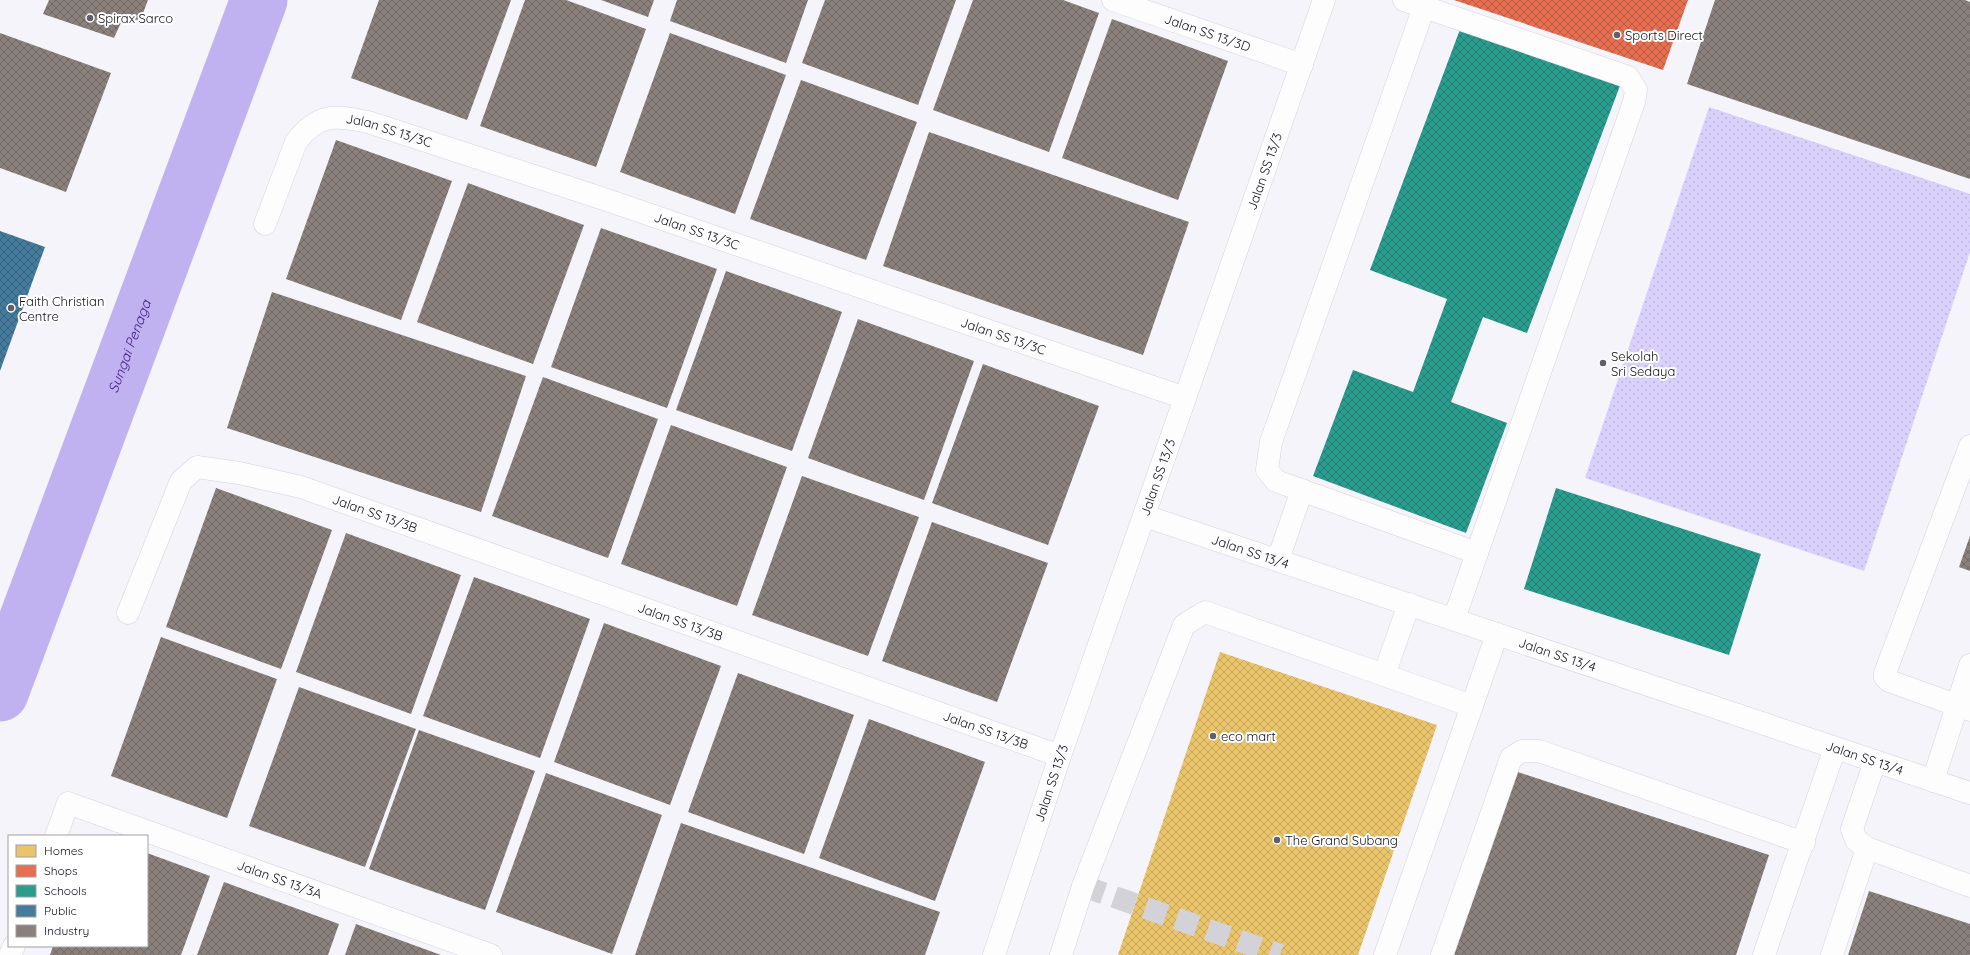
<svg xmlns="http://www.w3.org/2000/svg" width="1970" height="955" viewBox="0 0 1970 955" font-family="Quicksand,sans-serif">
  <style>
    .grass { fill: url(#grass-dots) }
    .homes { fill: url(#homes-cross-hatch) }
    .shops { fill: url(#shops-cross-hatch) }
    .schools { fill: url(#schools-cross-hatch) }
    .public { fill: url(#public-cross-hatch) }
    .industry { fill: url(#industry-cross-hatch) }
    .lines { fill: none; stroke-linecap: round; stroke-linejoin: round }
    .river { stroke: #c0b2f1; stroke-width: 57 }
    .minor-tunnel { stroke: #d3d2d9; stroke-width: 22; stroke-dasharray: 22 11; stroke-linecap: butt }
    .minor-casing { stroke: #d4d1db; stroke-width: 23 }
    .minor { stroke: #fefdfe; stroke-width: 22 }
    .poi-dot { fill: #615f69; stroke: #fff; stroke-width: 1.5 }
    .labels { text-anchor: middle; dominant-baseline: central; stroke-width: 4; stroke-linejoin: round; paint-order: stroke }
    .poi-label { font-size: 13px; fill: #110f1a; stroke: #fff; text-anchor: start }
    .street-label { font-size: 13px; fill: #110f1a; stroke: #fff }
    .water-label { font-size: 14px; font-style: italic; fill: #3f1a7e; stroke: #fff }
  </style>
  <defs>
    <pattern id="grass-dots" width="8" height="8" patternUnits="userSpaceOnUse"><rect width="8" height="8" fill="#d9d1fc"/><path d="M2 2h.1M6 6h.1" fill="none" stroke="#b9b2d7" stroke-width="1.8" stroke-linecap="round"/></pattern>
    <pattern id="homes-cross-hatch" width="8" height="8" patternUnits="userSpaceOnUse"><rect width="8" height="8" fill="#e9c46a"/><path d="M0 0l8 8M0 8l8-8" fill="none" stroke="#c7a75b"/></pattern>
    <pattern id="shops-cross-hatch" width="8" height="8" patternUnits="userSpaceOnUse"><rect width="8" height="8" fill="#e76f51"/><path d="M0 0l8 8M0 8l8-8" fill="none" stroke="#ba5a42"/></pattern>
    <pattern id="schools-cross-hatch" width="8" height="8" patternUnits="userSpaceOnUse"><rect width="8" height="8" fill="#2a9d8f"/><path d="M0 0l8 8M0 8l8-8" fill="none" stroke="#237e74"/></pattern>
    <pattern id="public-cross-hatch" width="8" height="8" patternUnits="userSpaceOnUse"><rect width="8" height="8" fill="#457b9d"/><path d="M0 0l8 8M0 8l8-8" fill="none" stroke="#38637f"/></pattern>
    <pattern id="industry-cross-hatch" width="8" height="8" patternUnits="userSpaceOnUse"><rect width="8" height="8" fill="#8a817c"/><path d="M0 0l8 8M0 8l8-8" fill="none" stroke="#6f6865"/></pattern>
  </defs>
  <rect width="100%" height="100%" fill="#f5f4fb"/>
  <!-- grass -->
  <path class="grass" d="M1709 107 1970 194V252L1864 571 1585 478Z"/>
  <!-- homes -->
  <path class="homes" d="M1220 652 1437 725 1358 955H1118Z"/>
  <!-- shops -->
  <path class="shops" d="M1454 0H1688L1663 70Z"/>
  <!-- schools -->
  <g class="schools">
    <path d="M1462 24 1621 83 1527 333 1483 317 1451 402 1507 423 1466 533 1313 476 1353 370 1413 392 1447 299 1370 270Z"/>
    <path d="M1556 488 1761 554 1729 655 1524 589Z"/>
  </g>
  <!-- public -->
  <path class="public" d="M0 231 45 247 0 371Z"/>
  <!-- industry -->
  <g class="industry">
    <path d="M49 0H148L140 21 124 16 114 38 43 14Z"/>
    <path d="M379 0H511L467 120 351 78Z"/>
    <path d="M525 0H566L646 29 596 167 480 126Z"/>
    <path d="M601 0H654L648 17Z"/>
    <path d="M677 0H808L786 63 670 21Z"/>
    <path d="M825 0H956L918 105 802 63Z"/>
    <path d="M973 0H1063L1099 13 1049 152 933 110Z"/>
    <path d="M1715 0H1965L1970 2V179L1687 84Z"/>
    <path d="M1112 19 1228 61 1178 200 1062 158Z"/>
    <path d="M0 33 111 73 66 192 0 168Z"/>
    <path d="M670 33 786 75 735 214 620 172Z"/>
    <path d="M801 80 917 122 866 260 750 219Z"/>
    <path d="M929 132 1189 222 1143 355 883 266Z"/>
    <path d="M336 140 452 181 401 320 286 279Z"/>
    <path d="M468 183 584 225 533 364 417 322Z"/>
    <path d="M601 228 717 269 667 408 551 367Z"/>
    <path d="M726 271 842 312 792 451 676 410Z"/>
    <path d="M272 292 526 376 481 512 227 428Z"/>
    <path d="M858 319 974 361 924 500 808 458Z"/>
    <path d="M983 364 1099 406 1048 545 932 503Z"/>
    <path d="M543 377 658 419 608 558 492 516Z"/>
    <path d="M671 425 787 467 737 606 621 564Z"/>
    <path d="M802 476 919 517 868 656 752 615Z"/>
    <path d="M216 488 332 530 281 669 166 627Z"/>
    <path d="M932 522 1048 563 997 702 882 661Z"/>
    <path d="M346 533 461 575 411 714 296 672Z"/>
    <path d="M1970 536V571L1959 567Z"/>
    <path d="M474 577 590 619 540 758 423 716Z"/>
    <path d="M604 623 721 666 670 805 554 762Z"/>
    <path d="M161 637 277 679 227 818 111 776Z"/>
    <path d="M738 673 854 715 804 854 688 812Z"/>
    <path d="M299 687 416 729 365 867 249 826Z"/>
    <path d="M869 719 985 762 935 901 819 858Z"/>
    <path d="M419 730 535 771 485 910 369 869Z"/>
    <path d="M1515 771 1769 855 1736 955H1454Z"/>
    <path d="M546 773 662 815 612 954 496 912Z"/>
    <path d="M681 823 940 912 925 955H635Z"/>
    <path d="M147 853 210 876 181 955H50L53 946H147Z"/>
    <path d="M224 882 339 924 328 955H197Z"/>
    <path d="M1869 891 1970 924V955H1848Z"/>
    <path d="M356 924 441 955H345Z"/>
  </g>
  <g class="lines">
    <!-- river -->
    <path class="river" id="s1" d="M0 693 259 0"/>
    <!-- minor-tunnel -->
    <path class="minor-tunnel" d="M1083 886 1280 955"/>
    <defs>
      <g id="minor">
        <path id="s2" d="M1113 0 1302 65"/>
        <path d="M1404 0 1628 77 1636 90 1634 102 1454 619"/>
        <path d="M1424 7 1271 442 1267 470 1276 481 1477 553"/>
        <path id="s3" d="M265 224 296 142C318 113 335 115 368 122L601 198 1185 398"/>
        <path d="M1970 446 1885 673V677L1889 681 1970 710"/>
        <path id="s4" d="M1145 516 1970 793"/>
        <path d="M1278 560 1302 490"/>
        <path id="s5" d="M128 613 181 481 197 467 239 473 301 487 1060 756"/>
        <path d="M1384 675 1472 706"/>
        <path d="M1875 761 1852 829 1856 840 1867 848 1970 886"/>
        <path d="M1933 781 1970 665"/>
        <path id="s6" d="M56 836 68 803 491 955"/>
        <path d="M10 955 14 946"/>
        <path id="s7" d="M994 955 1060 756 1324 0"/>
        <path d="M1061 955 1083 886 1184 625 1205 612 1384 675 1409 604"/>
        <path d="M1385 955 1497 634"/>
        <path d="M1442 955 1511 758 1522 751H1539L1804 843"/>
        <path d="M1764 955 1835 748"/>
        <path d="M1832 955 1867 848"/>
      </g>
    </defs>
    <!-- minor casing -->
    <use href="#minor" class="minor-casing"/>
    <!-- minor -->
    <use href="#minor" class="minor"/>
  </g>
  <!-- markers -->
  <g class="poi-dot">
    <circle cx="90" cy="18" r="4"/>
    <circle cx="1617" cy="35" r="4"/>
    <circle cx="11" cy="308" r="4"/>
    <circle cx="1603" cy="363" r="4"/>
    <circle cx="1213" cy="736" r="4"/>
    <circle cx="1277" cy="840" r="4"/>
  </g>
  <g class="labels">
    <!-- poi labels -->
    <g class="poi-label">
      <text x="98" y="18">Spirax Sarco</text>
      <text x="1625" y="35">Sports Direct</text>
      <text x="19" y="301">Faith Christian<tspan x="19" dy="15">Centre</tspan></text>
      <text x="1611" y="356">Sekolah<tspan x="1611" dy="15">Sri Sedaya</tspan></text>
      <text x="1221" y="736">eco mart</text>
      <text x="1285" y="840">The Grand Subang</text>
    </g>
    <!-- street labels -->
    <g class="street-label">
      <text stroke="none"><textPath href="#s2" startOffset="100">Jalan SS 13/3D</textPath></text>
      <text stroke="none"><textPath href="#s3" startOffset="191">Jalan SS 13/3C</textPath></text>
      <text stroke="none"><textPath href="#s7" startOffset="829">Jalan SS 13/3</textPath></text>
      <text stroke="none"><textPath href="#s3" startOffset="515">Jalan SS 13/3C</textPath></text>
      <text stroke="none"><textPath href="#s3" startOffset="839">Jalan SS 13/3C</textPath></text>
      <text stroke="none"><textPath href="#s7" startOffset="505">Jalan SS 13/3</textPath></text>
      <text stroke="none"><textPath href="#s5" startOffset="348">Jalan SS 13/3B</textPath></text>
      <text stroke="none"><textPath href="#s4" startOffset="111">Jalan SS 13/4</textPath></text>
      <text stroke="none"><textPath href="#s5" startOffset="672">Jalan SS 13/3B</textPath></text>
      <text stroke="none"><textPath href="#s4" startOffset="435">Jalan SS 13/4</textPath></text>
      <text stroke="none"><textPath href="#s5" startOffset="996">Jalan SS 13/3B</textPath></text>
      <text stroke="none"><textPath href="#s4" startOffset="759">Jalan SS 13/4</textPath></text>
      <text stroke="none"><textPath href="#s7" startOffset="181">Jalan SS 13/3</textPath></text>
      <text stroke="none"><textPath href="#s6" startOffset="260">Jalan SS 13/3A</textPath></text>
    </g>
    <!-- water labels -->
    <g class="water-label">
      <text stroke="none"><textPath href="#s1" startOffset="370">Sungai Penaga</textPath></text>
    </g>
  </g>
  <!-- legend -->
  <rect x="8" y="835" width="140" height="112" fill="#ffffff" stroke="#a09fa3"/>
  <rect x="16" y="845" width="20" height="12" fill="#e9c46a" stroke="#a09fa3"/>
  <text x="44" y="855" font-size="12" fill="#110f1a">Homes</text>
  <rect x="16" y="865" width="20" height="12" fill="#e76f51" stroke="#a09fa3"/>
  <text x="44" y="875" font-size="12" fill="#110f1a">Shops</text>
  <rect x="16" y="885" width="20" height="12" fill="#2a9d8f" stroke="#a09fa3"/>
  <text x="44" y="895" font-size="12" fill="#110f1a">Schools</text>
  <rect x="16" y="905" width="20" height="12" fill="#457b9d" stroke="#a09fa3"/>
  <text x="44" y="915" font-size="12" fill="#110f1a">Public</text>
  <rect x="16" y="925" width="20" height="12" fill="#8a817c" stroke="#a09fa3"/>
  <text x="44" y="935" font-size="12" fill="#110f1a">Industry</text>
</svg>
